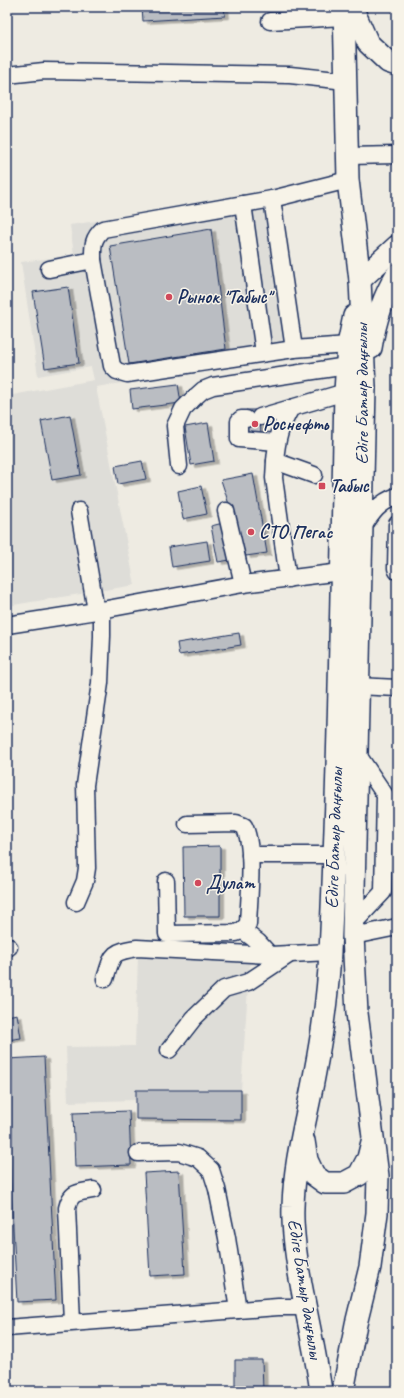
<svg xmlns="http://www.w3.org/2000/svg" width="404" height="1398" viewBox="0 0 404 1398" font-family="Caveat,sans-serif">
  <style>
    .built { fill: #deddd8 }
    .building { fill: #babdc2; stroke: #1b2f5e; filter: url(#shadow) }
    .lines { fill: none; stroke-linecap: round; stroke-linejoin: round }
    .minor-casing { stroke: #1b2f5e; stroke-width: 19 }
    .major-casing { stroke: #1b2f5e; stroke-width: 24 }
    .minor { stroke: #f7f3e8; stroke-width: 16 }
    .major { stroke: #f7f3e8; stroke-width: 21 }
    .poi-dot { fill: #d1495b; stroke: #f7f3e8; stroke-width: 1.5 }
    .labels { text-anchor: middle; dominant-baseline: central; stroke-width: 3; stroke-linejoin: round; paint-order: stroke }
    .poi-label { font-size: 19px; font-weight: bold; fill: #1b2f5e; stroke: #f7f3e8; text-anchor: start }
    .street-label { font-size: 19px; fill: #1b2f5e; stroke: #f7f3e8 }
  </style>
  <defs>
    <filter id="shadow"><feDropShadow dx="4.5" dy="2.5" stdDeviation="0" flood-color="#0004"/></filter>
  </defs>
  <rect width="100%" height="100%" fill="#eeebe2"/>
  <filter id="ink" filterUnits="userSpaceOnUse"><feTurbulence type="fractalNoise" baseFrequency=".025" numOctaves="2"/><feDisplacementMap in="SourceGraphic" scale="8" xChannelSelector="R" yChannelSelector="G"/><feConvolveMatrix kernelMatrix="1 2 1 2 8 2 1 2 1" color-interpolation-filters="sRGB"/></filter>
  <g filter="url(#ink)">
    <!-- built -->
    <g class="built">
      <path d="M279 193 302 356 96 387 135 585 7 606V396L94 380 91 367 38 376 21 262 74 255 70 225Z"/>
      <path d="M138 956 250 959 241 1090V1120L136 1119V1100L68 1102 66 1047 135 1046Z"/>
    </g>
    <!-- building -->
    <g class="building">
      <path d="M142 7H224L225 16 143 21Z"/>
      <path d="M211 229 226 349 129 364 110 246Z"/>
      <path d="M68 287 79 363 45 368 33 292Z"/>
      <path d="M178 384 181 403 132 409 130 390Z"/>
      <path d="M246 410H260L261 436 246 437Z"/>
      <path d="M70 415 81 475 52 480 41 421Z"/>
      <path d="M208 423 214 461 191 465 185 427Z"/>
      <path d="M142 461 146 479 118 484 115 466Z"/>
      <path d="M253 474 267 553 246 556 221 480Z"/>
      <path d="M201 486 207 514 183 519 178 491Z"/>
      <path d="M223 523 230 560 218 562 211 526Z"/>
      <path d="M207 541 210 561 172 567 169 547Z"/>
      <path d="M239 633 241 645 179 655 177 643Z"/>
      <path d="M387 828 397 829V861L386 860Z"/>
      <path d="M220 846V916H184L183 847Z"/>
      <path d="M17 1014 21 1038 7 1040V1016Z"/>
      <path d="M44 1057 56 1300 17 1302 7 1114V1059Z"/>
      <path d="M136 1090H241V1120L136 1119Z"/>
      <path d="M129 1111 131 1165 75 1167 73 1113Z"/>
      <path d="M179 1171 185 1274 150 1276 144 1173Z"/>
      <path d="M235 1360H262L263 1391H235Z"/>
    </g>
    <g class="lines">
      <defs>
        <g id="minor">
          <path d="M270 21 344 17"/>
          <path d="M7 75 44 71 290 75 346 81"/>
          <path d="M348 156 397 155"/>
          <path d="M272 199 103 229C92 239 93 246 93 260L112 366 117 371 127 374 294 349"/>
          <path d="M243 204 264 353"/>
          <path d="M49 269 93 260"/>
          <path d="M348 345 294 349 272 199 348 180"/>
          <path d="M260 417 291 408"/>
          <path d="M246 419H241L239 421V439L277 442"/>
          <path d="M275 461 274 478 288 579"/>
          <path d="M179 466 175 426 183 409 194 398 203 390 213 386 347 366"/>
          <path d="M314 475 275 461C277 438 280 428 291 408L345 392"/>
          <path d="M79 511 96 611"/>
          <path d="M226 511 243 584"/>
          <path d="M397 524 396 568 397 571"/>
          <path d="M361 530C372 513 378 503 397 496"/>
          <path d="M7 625 96 611 243 584 341 572"/>
          <path d="M358 686 397 688"/>
          <path d="M250 855H334"/>
          <path d="M166 881 167 934 236 933 242 930 248 924C249 898 255 847 244 826L236 823 187 824"/>
          <path d="M76 902 85 881 87 868 85 785 100 683 102 636V610"/>
          <path d="M352 925 383 892 385 795 356 752"/>
          <path d="M242 930 258 942 270 955"/>
          <path d="M353 936 397 927"/>
          <path d="M7 948 9 947"/>
          <path d="M105 979C113 954 111 952 137 948L270 955 330 952"/>
          <path d="M169 1050 194 1018 224 989 248 982 290 954"/>
          <path d="M138 1153 179 1152 198 1158 211 1170 217 1189 227 1238 238 1310"/>
          <path d="M72 1322 67 1208C71 1191 78 1193 93 1190"/>
          <path d="M7 1328 278 1307H305"/>
        </g>
        <g id="major">
          <path d="M352 7 368 43 388 62 397 65"/>
          <path d="M360 280 397 246"/>
          <path d="M371 348C375 322 383 297 397 274"/>
          <path d="M304 1141 307 1160 314 1175 325 1183H344L359 1175 368 1158 372 1142"/>
          <path d="M321 1391C315 1349 305 1309 298 1267 295 1247 292 1227 293 1207 294 1162 306 1121 314 1077 322 1036 328 994 330 952 339 766 341 579 345 392L348 345 354 316"/>
          <path d="M343 1391 356 1324 370 1267 377 1213 378 1176 357 1013 353 936 365 387 360 280 348 180 344 7"/>
        </g>
      </defs>
      <!-- minor casing -->
      <use href="#minor" class="minor-casing"/>
      <!-- major casing -->
      <use href="#major" class="major-casing"/>
      <!-- minor -->
      <use href="#minor" class="minor"/>
      <!-- major -->
      <use href="#major" class="major"/>
    </g>
  </g>
  <!-- markers -->
  <g class="poi-dot">
    <circle cx="169" cy="297" r="4"/>
    <circle cx="255" cy="424" r="4"/>
    <rect x="318" y="482" width="8" height="8" rx="2"/>
    <circle cx="251" cy="532" r="4"/>
    <circle cx="198" cy="883" r="4"/>
  </g>
  <g class="labels">
    <!-- poi labels -->
    <g class="poi-label">
      <text x="177" y="297">Рынок "Табыс"</text>
      <text x="263" y="424">Роснефть</text>
      <text x="330" y="486">Табыс</text>
      <text x="259" y="532">СТО Пегас</text>
      <text x="206" y="883">Дулат</text>
    </g>
    <!-- street labels -->
    <g class="street-label">
      <text transform="translate(362 394) rotate(-90)">Едіге Батыр даңғылы</text>
      <text transform="translate(334 838) rotate(-88)">Едіге Батыр даңғылы</text>
      <text transform="translate(305 1289) rotate(81)">Едіге Батыр даңғылы</text>
    </g>
  </g>
  <!-- margin -->
  <rect width="404" height="1398" fill="none" stroke="#f7f3e8" stroke-width="24"/>
  <rect x="12" y="12" width="380" height="1374" fill="none" stroke="#1b2f5e" stroke-width="1.5" filter="url(#ink)"/>
</svg>
